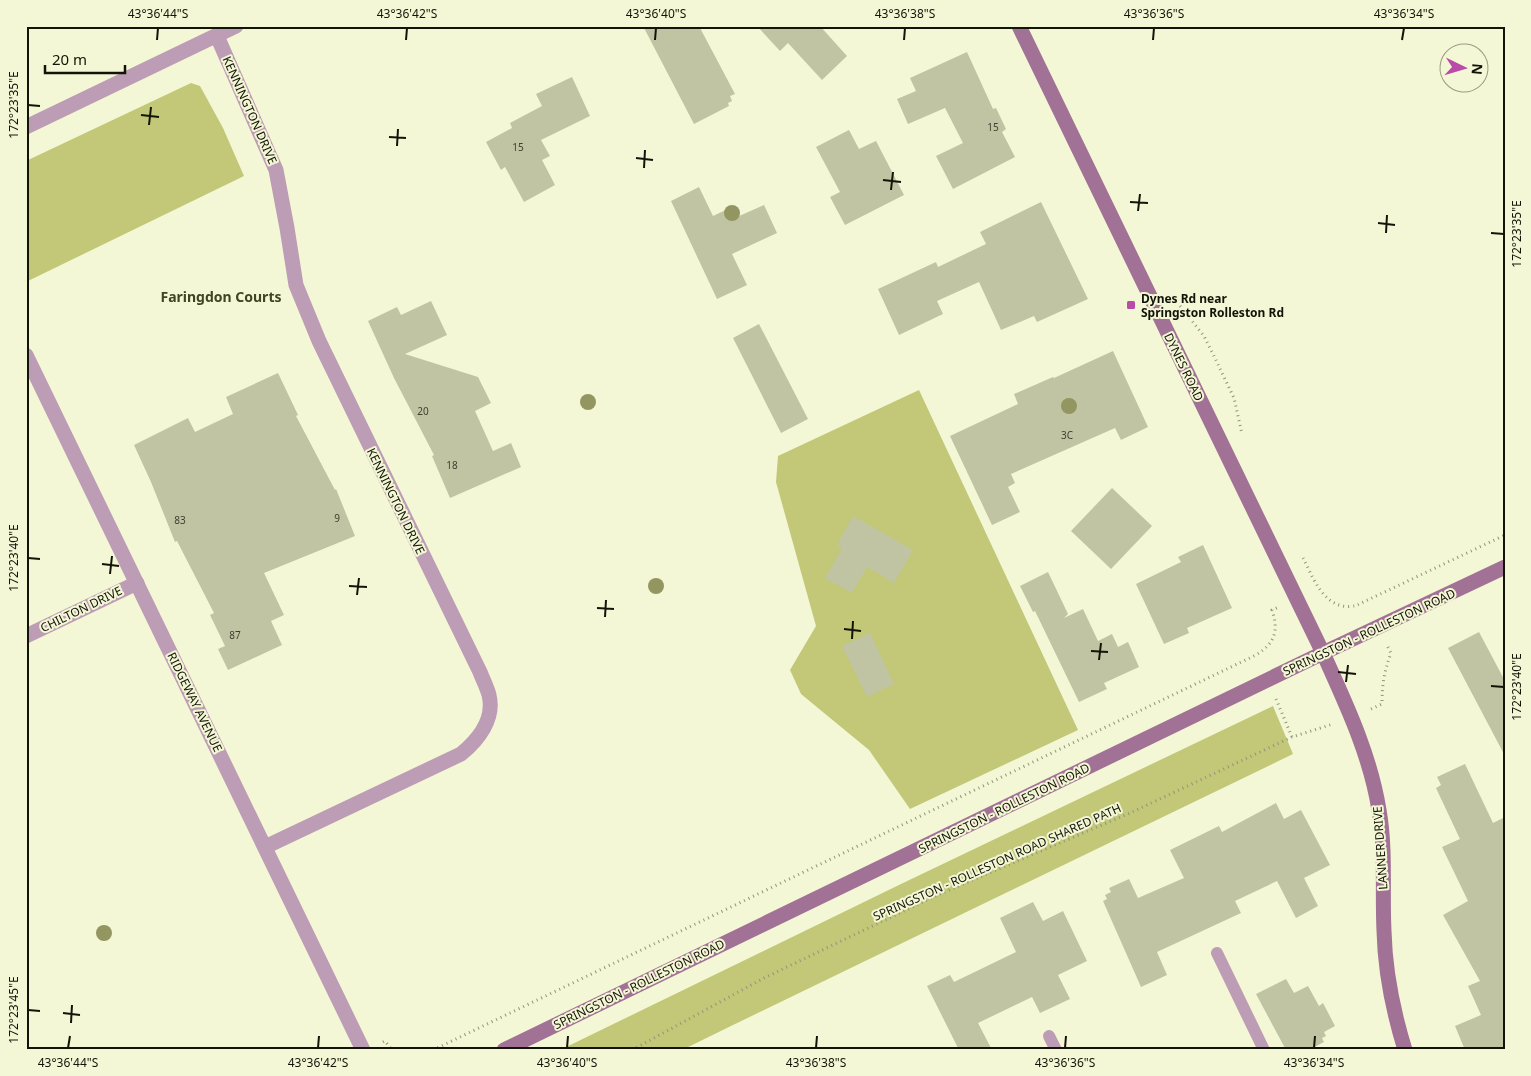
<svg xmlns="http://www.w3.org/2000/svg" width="1531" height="1076" viewBox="0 0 1531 1076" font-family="'Noto Sans',sans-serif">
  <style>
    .green { fill: #c2c877 }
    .building { fill: #c1c4a3 }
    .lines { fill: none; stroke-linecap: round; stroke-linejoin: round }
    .path { stroke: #92947b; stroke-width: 3; stroke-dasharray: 1 4; stroke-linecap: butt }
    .lane { stroke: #bd9db5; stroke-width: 12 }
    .street { stroke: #bd9db5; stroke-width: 15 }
    .secondary { stroke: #a17296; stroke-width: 15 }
    .tree { fill: #939660 }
    .ticks { fill: none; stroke: #131408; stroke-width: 2 }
    .poi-dot { fill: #bb4ba8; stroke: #f4f7d5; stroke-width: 2 }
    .labels { text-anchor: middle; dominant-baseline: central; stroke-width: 4; stroke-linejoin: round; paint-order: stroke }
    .number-label { font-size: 10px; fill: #3e402f }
    .street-label { font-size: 12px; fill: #131408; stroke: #f4f7d5 }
    .poi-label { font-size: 12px; font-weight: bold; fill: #131408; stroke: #f4f7d5; text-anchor: start }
    .neighbourhood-label { font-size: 14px; font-weight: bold; fill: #414327; stroke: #f4f7d5 }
    .neatline { fill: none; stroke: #131408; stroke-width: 2 }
    .ticks-label { font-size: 12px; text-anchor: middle; fill: #131408 }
  </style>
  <rect width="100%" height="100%" fill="#f4f7d5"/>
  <!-- green -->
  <g class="green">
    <path d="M191 83 200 86 223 128 244 176 28 281 26 274V161Z"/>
    <path d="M919 390 1078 730 910 809 869 750 801 694 790 670 816 626 776 482 778 456Z"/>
    <path d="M1273 706 1293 754 731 1026 682 1050H560L901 884Z"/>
  </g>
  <!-- building -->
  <g class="building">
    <path d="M643 26H699L735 94 730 96 732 101 728 103 729 106 694 124Z"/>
    <path d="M757 26H820L847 56 822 80 788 43 780 51Z"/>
    <path d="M967 52 993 109 996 108 1006 129 1002 132 1015 157 953 189 936 156 963 143 945 108 908 124 897 99 916 91 910 78Z"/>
    <path d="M572 77 590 116 541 140 550 156 542 160 555 185 524 202 505 167 501 170 486 142 512 128 510 123 542 106 536 94Z"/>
    <path d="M849 130 859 149 876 141 904 195 845 225 830 197 840 192 816 147Z"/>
    <path d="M699 187 713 216 732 207 737 217 764 205 777 233 732 254 747 285 717 299 671 201Z"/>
    <path d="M1041 202 1088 299 1037 322 1034 316 1001 330 979 282 937 301 943 314 899 335 878 289 936 262 938 267 986 244 980 232Z"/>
    <path d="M431 301 447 335 405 354 478 377 491 403 475 411 493 451 511 443 521 467 450 498 432 456 434 455 394 378 368 321 397 307 401 315Z"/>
    <path d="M759 324 808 419 781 433 733 338Z"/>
    <path d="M1113 351 1148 427 1121 440 1115 428 1011 474 1015 483 1008 487 1020 512 992 525 950 436 1018 404 1014 394 1053 377 1054 378Z"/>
    <path d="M278 373 298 415 296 416 335 490 336 489 355 536 264 573 284 615 271 621 282 645 228 670 218 649 225 646 210 615 214 613 177 541 175 542 151 482 134 445 188 418 195 432 233 414 226 397Z"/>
    <path d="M1112 488 1152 526 1111 569 1071 531Z"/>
    <path d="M853 516 913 550 894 583 867 567 852 593 825 578 842 548 837 545Z"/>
    <path d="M1203 545 1232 608 1187 628 1189 633 1164 644 1136 584 1181 562 1178 557Z"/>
    <path d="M1048 572 1068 614 1064 618 1083 609 1098 641 1112 634 1118 647 1128 642 1139 667 1104 683 1107 689 1079 702 1035 611 1033 612 1020 586Z"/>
    <path d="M1479 632 1505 681V756L1448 648Z"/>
    <path d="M870 633 894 684 867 697 842 646Z"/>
    <path d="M1465 764 1493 823 1505 817V1050H1465L1455 1026 1481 1015 1468 986 1480 981 1443 915 1468 901 1442 847 1460 839 1436 788 1441 785 1437 777Z"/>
    <path d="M1276 803 1284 819 1301 810 1330 865 1304 878 1318 906 1296 918 1277 881 1235 901 1241 913 1157 952 1167 975 1141 987 1103 901 1107 899 1105 895 1111 892 1109 888 1129 879 1138 898 1184 878 1170 850 1219 826 1222 832Z"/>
    <path d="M1033 902 1043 921 1063 911 1087 961 1058 975 1070 999 1040 1013 1032 997 978 1023 992 1050H959L927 986 950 975 954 982 1016 952 1000 918Z"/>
    <path d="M1286 979 1294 993 1308 986 1319 1006 1323 1003 1335 1026 1324 1032 1326 1036 1322 1038 1324 1042 1309 1050H1286L1256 994Z"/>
  </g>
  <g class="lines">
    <!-- path -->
    <g class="path">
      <path d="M1180 306 1204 336 1214 356 1234 398 1242 434"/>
      <path d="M1303 558C1312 575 1321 602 1343 606 1347 607 1352 606 1355 606L1505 535"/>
      <path d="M1276 699 1292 737"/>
      <path d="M1371 709 1382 704C1382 685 1384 672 1391 653L1387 645"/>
      <path d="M383 1042 385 1041 392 1050"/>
      <path d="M433 1050 1256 655C1275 643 1279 631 1272 610L1279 607"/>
      <path d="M632 1050 764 978 933 897 1130 813 1292 737 1333 724"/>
    </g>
    <!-- lane -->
    <g class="lane">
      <path d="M1217 953 1264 1050"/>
      <path d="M1049 1036 1056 1050"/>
    </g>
    <!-- street -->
    <g class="street">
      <path d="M217 36 276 170 287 228 296 285 319 341 480 672C483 680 487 687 489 695 495 719 478 740 461 754L265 847"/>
      <path d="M26 127 236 26"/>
      <path d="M26 355 363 1050"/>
      <path d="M26 636 137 583"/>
    </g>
    <!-- secondary -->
    <g class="secondary">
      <path d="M1019 26 1323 653C1346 704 1370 754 1379 810 1386 850 1382 890 1384 931 1385 971 1393 1011 1405 1050"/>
      <path d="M504 1050 1323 653 1505 567"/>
    </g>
  </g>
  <!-- trees -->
  <g class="tree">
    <circle cx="732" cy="213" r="8"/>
    <circle cx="588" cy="402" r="8"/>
    <circle cx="1069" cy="406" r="8"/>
    <circle cx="656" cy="586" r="8"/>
    <circle cx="104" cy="933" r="8"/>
  </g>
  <!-- ticks -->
  <path class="ticks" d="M157 40 158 28M406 40 407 28M655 40 656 28M904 40 905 28M1153 40 1154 28M1402 40 1404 28M28 105 40 106M141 115 159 117M149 125 151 107M389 137 406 138M397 146 398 129M636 158 653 160M644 168 645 150M883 180 901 182M891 190 893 172M1130 202 1148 203M1138 211 1140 194M1378 223 1395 225M1386 233 1387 215M1491 233 1504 234M28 558 40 559M102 564 119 566M110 574 112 556M349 586 367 587M357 595 359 578M597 608 614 609M605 617 606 600M844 629 861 631M852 639 853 621M1091 651 1108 652M1099 660 1101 643M1338 672 1356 674M1346 682 1348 665M1491 686 1504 687M28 1010 40 1011M63 1013 80 1015M71 1023 72 1005M68 1048 70 1036M318 1048 319 1036M567 1048 568 1036M816 1048 817 1036M1065 1048 1066 1036M1314 1048 1315 1036"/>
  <!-- markers -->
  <rect class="poi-dot" x="1126" y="300" width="10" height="10" rx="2.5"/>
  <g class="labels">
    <!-- number labels -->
    <g class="number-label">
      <text x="993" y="127">15</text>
      <text x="518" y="147">15</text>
      <text x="423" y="411">20</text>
      <text x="1067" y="435">3C</text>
      <text x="452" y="465">18</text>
      <text x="337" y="518">9</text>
      <text x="180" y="520">83</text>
      <text x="235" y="635">87</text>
    </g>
    <!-- street labels -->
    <g class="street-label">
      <text transform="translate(250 110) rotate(66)">KENNINGTON DRIVE</text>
      <text transform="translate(1184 367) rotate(64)">DYNES ROAD</text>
      <text transform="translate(396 501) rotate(64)">KENNINGTON DRIVE</text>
      <text transform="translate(81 609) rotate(-26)">CHILTON DRIVE</text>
      <text transform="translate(1369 632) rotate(-25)">SPRINGSTON - ROLLESTON ROAD</text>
      <text transform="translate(195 702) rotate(64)">RIDGEWAY AVENUE</text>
      <text transform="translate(1004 808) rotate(-26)">SPRINGSTON - ROLLESTON ROAD</text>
      <text transform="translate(1380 848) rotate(-94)">LANNER DRIVE</text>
      <text transform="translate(997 862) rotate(-24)">SPRINGSTON - ROLLESTON ROAD SHARED PATH</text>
      <text transform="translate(639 984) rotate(-26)">SPRINGSTON - ROLLESTON ROAD</text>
    </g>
    <!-- poi labels -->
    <g class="poi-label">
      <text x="1141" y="298">Dynes Rd near<tspan x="1141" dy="14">Springston Rolleston Rd</tspan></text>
    </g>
    <!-- neighbourhood labels -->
    <g class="neighbourhood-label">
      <text x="221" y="296">Faringdon Courts</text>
    </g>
  </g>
  <!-- border -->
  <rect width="1531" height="1076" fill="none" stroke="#f4f7d5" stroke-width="55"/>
  <!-- north arrow -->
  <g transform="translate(1464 68) rotate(95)"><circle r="24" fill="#f4f7d5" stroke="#9a9c83"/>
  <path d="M0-4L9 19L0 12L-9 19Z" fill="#bb4ba8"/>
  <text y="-8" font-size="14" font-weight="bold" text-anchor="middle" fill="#131408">N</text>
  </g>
  <!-- scale -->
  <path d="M45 65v8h80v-8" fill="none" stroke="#131408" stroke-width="2.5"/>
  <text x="52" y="65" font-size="15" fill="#131408" stroke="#f4f7d5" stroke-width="4" paint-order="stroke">20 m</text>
  <rect x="28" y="28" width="1476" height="1020" class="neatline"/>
  <g class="ticks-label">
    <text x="158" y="18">43°36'44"S</text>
    <text x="407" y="18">43°36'42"S</text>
    <text x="656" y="18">43°36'40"S</text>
    <text x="905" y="18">43°36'38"S</text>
    <text x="1154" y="18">43°36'36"S</text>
    <text x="1404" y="18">43°36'34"S</text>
    <text transform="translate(14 105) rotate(-90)" y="4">172°23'35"E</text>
    <text transform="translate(1517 234) rotate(-90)" y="4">172°23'35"E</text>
    <text transform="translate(14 558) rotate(-90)" y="4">172°23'40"E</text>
    <text transform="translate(1517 687) rotate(-90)" y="4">172°23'40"E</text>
    <text transform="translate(14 1010) rotate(-90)" y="4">172°23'45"E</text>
    <text x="68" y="1067">43°36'44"S</text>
    <text x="318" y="1067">43°36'42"S</text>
    <text x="567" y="1067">43°36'40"S</text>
    <text x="816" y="1067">43°36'38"S</text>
    <text x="1065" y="1067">43°36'36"S</text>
    <text x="1314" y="1067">43°36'34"S</text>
  </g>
</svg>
